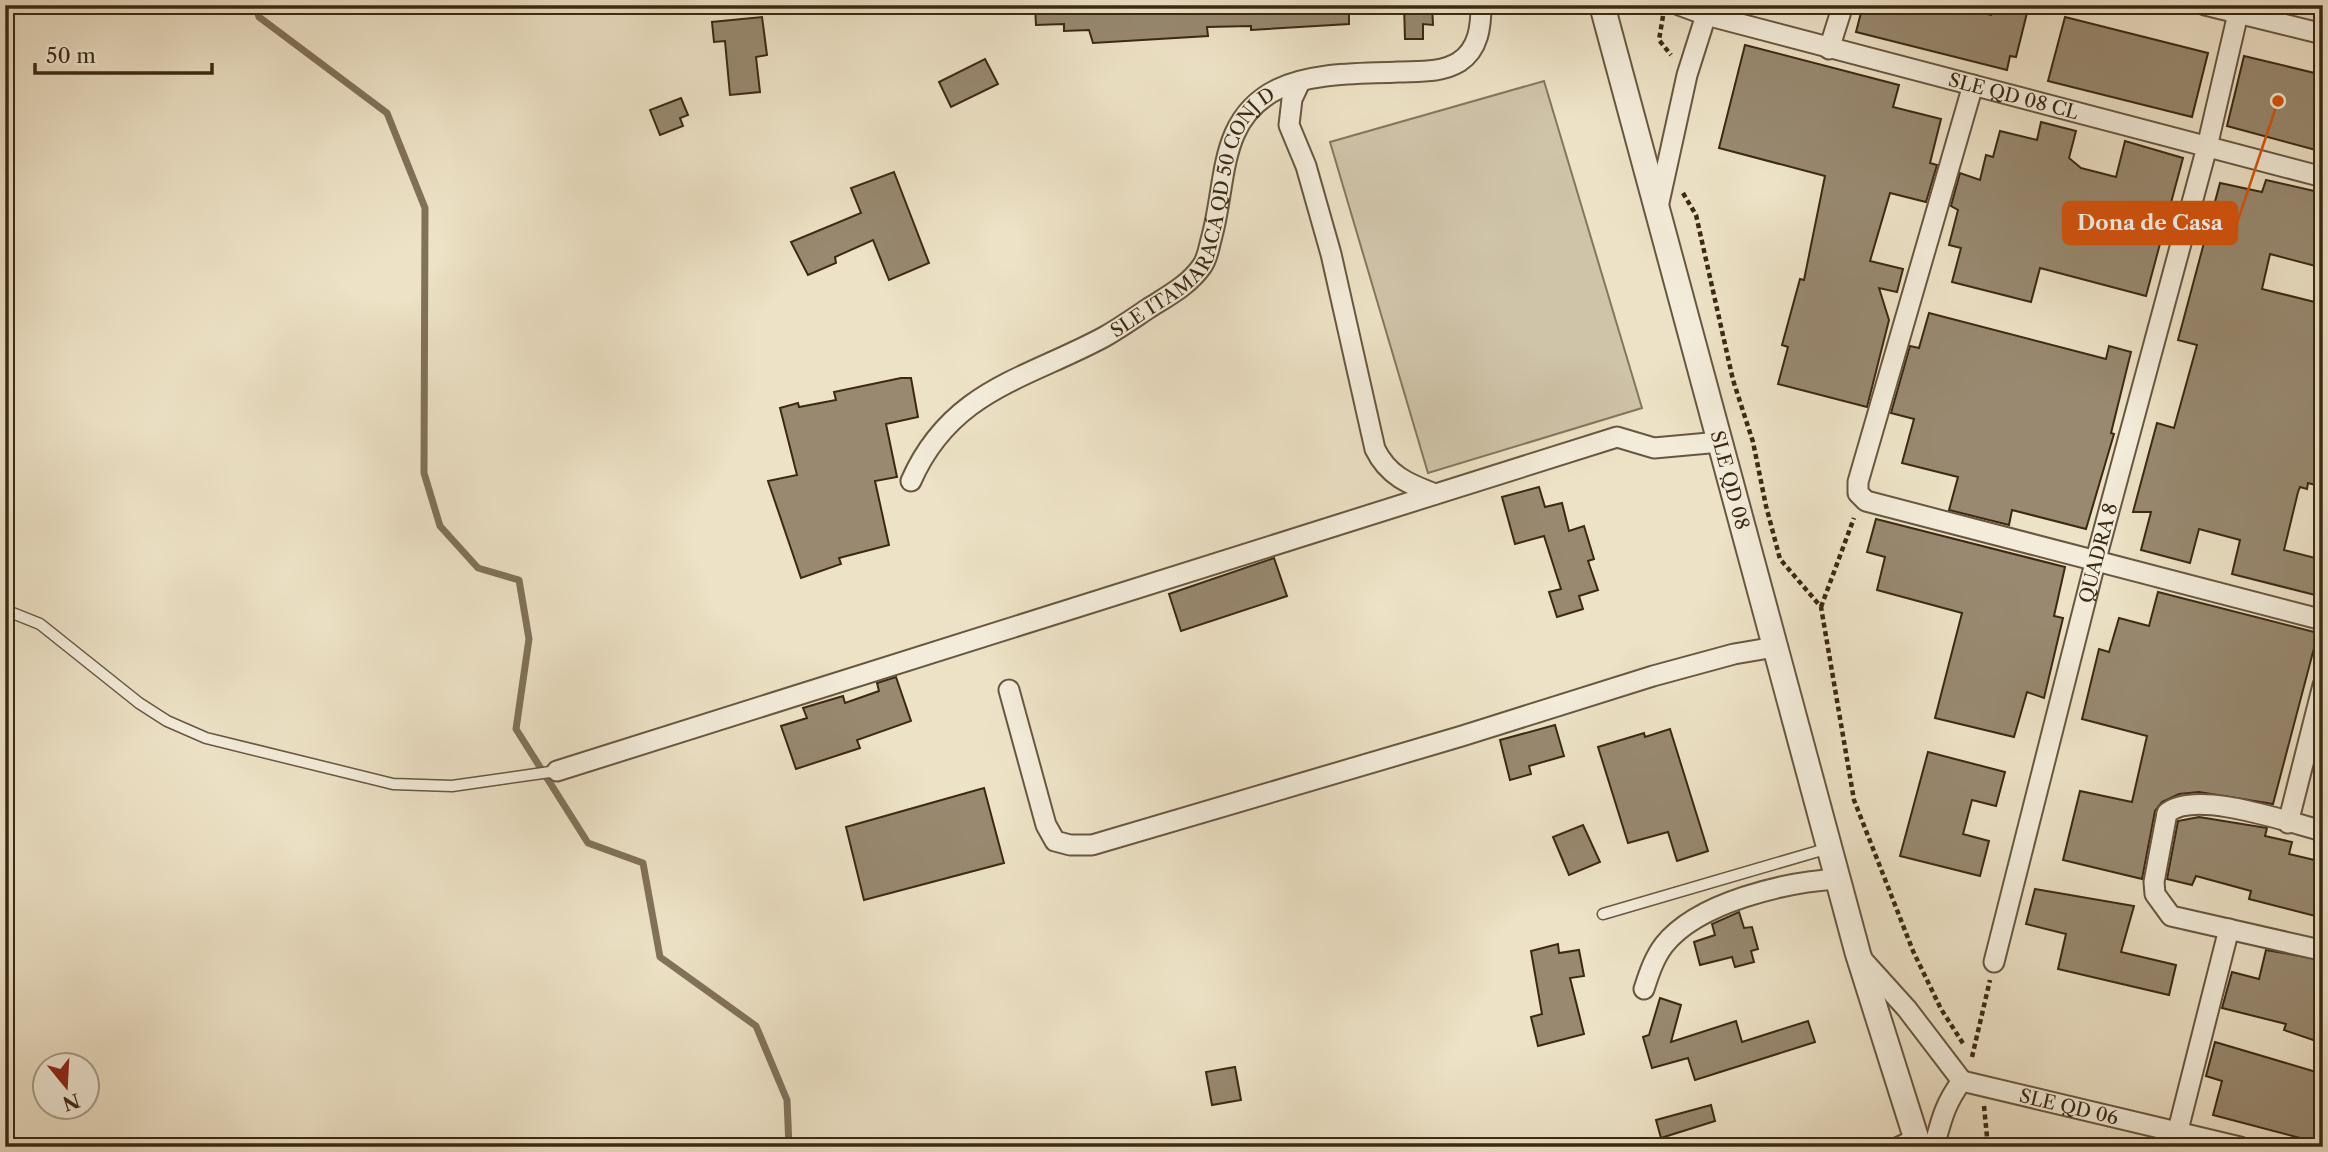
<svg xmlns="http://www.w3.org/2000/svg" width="2328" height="1152" viewBox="0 0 2328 1152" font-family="'Libre Caslon Text',serif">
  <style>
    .green { fill: #cfc3a8; stroke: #85765e; stroke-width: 2 }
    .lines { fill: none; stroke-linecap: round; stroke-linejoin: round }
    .stream { stroke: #81725a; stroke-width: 7 }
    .building { fill: #988970; stroke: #3b2913; stroke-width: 2 }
    .service-casing { stroke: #685740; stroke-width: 13 }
    .minor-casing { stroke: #685740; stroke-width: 23 }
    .tertiary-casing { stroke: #685740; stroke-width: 28 }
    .path { stroke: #3b2913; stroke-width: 4.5; stroke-dasharray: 5 3.5; stroke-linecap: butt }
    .service { stroke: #f3ecda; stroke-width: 10 }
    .minor { stroke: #f3ecda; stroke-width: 19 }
    .tertiary { stroke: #f3ecda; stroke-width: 24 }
    .labels { text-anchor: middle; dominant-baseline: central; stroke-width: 6; stroke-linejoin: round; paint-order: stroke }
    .street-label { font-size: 19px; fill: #3b2913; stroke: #f3ecda }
    .leader { fill: none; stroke: #d7540d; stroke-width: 2.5 }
    .callout-dot { fill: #d7540d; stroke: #f3ecda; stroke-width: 2.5 }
    .callout { fill: #d7540d; stroke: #d7540d; stroke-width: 2.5 }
    .callout-label { font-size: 21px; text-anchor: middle; font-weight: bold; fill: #fff }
  </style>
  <rect width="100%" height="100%" fill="#ede2c6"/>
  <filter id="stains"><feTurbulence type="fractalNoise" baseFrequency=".00286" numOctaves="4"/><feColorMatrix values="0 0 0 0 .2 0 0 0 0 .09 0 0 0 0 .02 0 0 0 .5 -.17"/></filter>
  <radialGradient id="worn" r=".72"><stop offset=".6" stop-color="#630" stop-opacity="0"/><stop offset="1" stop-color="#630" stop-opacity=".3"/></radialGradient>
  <!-- green -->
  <path class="green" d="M1544 81 1642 408 1428 473 1330 142Z"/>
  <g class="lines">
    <!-- stream -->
    <path class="stream" d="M255 5 259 17 387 113 425 208 424 473 440 526 478 568 519 580 529 639 516 729 588 843 643 863 660 957 756 1026 787 1100 789 1147"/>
  </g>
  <!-- building -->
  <g class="building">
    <path d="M1035 5H1349V24L1251 30V26L1207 27 1208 36 1093 43 1089 30 1064 31V24L1036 25Z"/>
    <path d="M1404 5H1432L1433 25 1423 24V39H1405Z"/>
    <path d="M1863 5H1957L1991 15 1994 5H2029L2016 57 2010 56 2007 70 1856 32Z"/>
    <path d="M762 17 767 55 756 57 760 92 730 95 725 41 714 42 712 22Z"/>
    <path d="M2065 17 2208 53 2192 117 2048 81Z"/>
    <path d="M1745 45 1899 85 1893 107 1941 119 1930 163 1937 165 1926 202 1890 193 1870 261 1903 269 1897 292 1879 288 1889 320 1867 407 1778 384 1788 347 1782 345 1800 279 1804 280 1825 176 1719 148Z"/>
    <path d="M2244 56 2323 75V152L2227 126Z"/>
    <path d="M985 59 998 84 951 107 939 82Z"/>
    <path d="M681 98 688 115 680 118 683 126 660 135 650 110Z"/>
    <path d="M2041 122 2076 131 2069 158 2081 168 2116 177 2125 141 2183 158 2146 296 2040 268 2031 302 1952 282 1961 248 1949 245 1958 210 1951 206 1960 173 1980 180 1986 155 1993 157 2000 131 2037 140Z"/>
    <path d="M894 172 929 263 889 280 873 240 835 257 836 263 808 275 791 242 861 213 851 188Z"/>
    <path d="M2266 180 2323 193V268L2270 254 2262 289 2323 304V467L2319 486 2308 483 2307 489 2300 487 2298 492 2284 550 2323 560V597L2232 574 2240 540 2199 529 2190 563 2141 550 2151 512H2133L2157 423 2174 428 2197 345 2178 340 2220 183 2262 192Z"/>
    <path d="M1929 313 2106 359 2109 346 2131 352 2111 433 2114 434 2086 529 2012 510 2009 525 1949 510 1958 477 1902 463 1914 419 1891 413 1910 346 1919 348Z"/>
    <path d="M901 378H911L918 417 886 424 897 477 875 481 889 545 839 558 841 564 801 578 768 481 797 475 780 408 798 403 799 407 836 400 834 392Z"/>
    <path d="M1539 487 1545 507 1562 503 1569 531 1584 526 1594 559 1588 561 1598 590 1579 596 1583 609 1557 617 1549 592 1561 589 1544 536 1515 544 1502 497Z"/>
    <path d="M1876 519 2065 567 2054 616 2063 618 2044 698 2027 692 2014 737 1935 718 1962 613 1877 590 1885 557 1867 552Z"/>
    <path d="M1274 558 1287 596 1181 631 1169 594Z"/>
    <path d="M2158 592 2318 633 2273 804 2199 792 2179 794 2162 802 2155 811 2142 879 2063 860 2080 791 2132 802 2147 736 2082 719 2099 649 2109 652 2119 618 2149 626Z"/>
    <path d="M896 677 911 721 857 740 860 748 796 769 781 726 807 718 803 708 843 696 845 703 879 691 877 683Z"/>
    <path d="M1555 725 1564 756 1529 766 1531 774 1510 780 1500 740Z"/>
    <path d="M1670 729 1708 851 1677 861 1668 832 1628 843 1598 747 1644 733 1645 737Z"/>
    <path d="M1928 752 2005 772 1996 806 1972 800 1963 834 1989 841 1980 876 1900 856Z"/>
    <path d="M984 788 1004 863 864 900 846 827Z"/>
    <path d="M2199 817 2267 828 2265 836 2292 842 2289 854 2323 862V918L2249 899 2251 891 2196 876 2192 885 2167 879 2178 821Z"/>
    <path d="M1583 825 1600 862 1569 875 1553 837Z"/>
    <path d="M2035 889 2134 906 2121 952 2176 965 2169 995 2058 969 2066 934 2026 924Z"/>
    <path d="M1739 912 1744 928 1752 927 1758 949 1751 951 1754 962 1735 967 1732 957 1700 965 1694 942 1715 935 1712 924Z"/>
    <path d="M1558 944 1559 953 1579 950 1584 976 1570 978 1584 1034 1538 1046 1531 1017 1542 1014 1531 951Z"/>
    <path d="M2266 950 2323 960V1014L2316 1041 2284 1030 2286 1024 2222 1008 2232 972 2259 979Z"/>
    <path d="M1660 998 1681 1005 1671 1042 1736 1021 1742 1042 1808 1021 1815 1042 1695 1080 1688 1058 1652 1068 1643 1037 1649 1035Z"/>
    <path d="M2215 1042 2323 1074V1144L2213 1115 2222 1081 2206 1076Z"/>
    <path d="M1235 1067 1241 1100 1212 1105 1206 1072Z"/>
    <path d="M1711 1105 1715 1121 1661 1138 1656 1120Z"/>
  </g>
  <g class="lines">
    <defs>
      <g id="service">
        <path d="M5 610 40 624 139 703 167 721 206 738 393 784 452 786 557 771"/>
        <path d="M1603 914 1829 848"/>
      </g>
      <g id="minor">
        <path d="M2205 5 2323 34"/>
        <path id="s1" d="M1706 15 2323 177"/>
        <path d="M1829 49 1843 5"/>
        <path d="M1300 82 1292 99 1289 125 1306 166 1331 254 1375 449C1388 476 1409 484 1435 494"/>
        <path d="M1973 85 1858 482V493L1866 501 2323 620"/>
        <path d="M1658 207 1687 75 1706 15 1679 5"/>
        <path id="s2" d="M911 481C951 390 1026 379 1104 337 1120 328 1134 318 1149 308 1168 296 1189 285 1202 266 1208 258 1209 246 1212 236 1227 181 1218 118 1278 89 1313 72 1359 74 1398 72 1418 71 1441 73 1459 62 1479 49 1481 26 1481 5"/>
        <path d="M1009 690 1046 825 1055 841 1070 845H1092L1462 736 1653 676 1734 654 1775 647"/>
        <path d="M557 771 1617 437 1654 448 1720 442"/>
        <path d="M2288 823 2323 685"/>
        <path d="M2323 831C2287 822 2196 789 2167 813L2154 882 2155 894 2171 916 2316 949 2323 947"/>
        <path d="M1860 957 1907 1009 1962 1081C1945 1103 1941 1121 1934 1147"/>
        <path id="s3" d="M1994 962 2096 559 2207 147 2240 5"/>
        <path d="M1644 989C1649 974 1654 958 1664 945 1698 902 1786 882 1838 879"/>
        <path id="s4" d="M1962 1081 2240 1147"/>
        <path d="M2178 1130 2229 929"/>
        <path d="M1899 1147 1916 1139"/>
      </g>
      <g id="tertiary">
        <path id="s5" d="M1602 5 1858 954 1919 1147"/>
      </g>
    </defs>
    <!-- service casing -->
    <use href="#service" class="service-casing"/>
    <!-- minor casing -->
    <use href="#minor" class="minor-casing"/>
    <!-- tertiary casing -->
    <use href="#tertiary" class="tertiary-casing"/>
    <!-- path -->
    <g class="path">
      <path d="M1663 16 1659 40 1671 55"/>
      <path d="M1683 193 1696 215 1733 380 1753 442 1766 506 1780 559 1821 607 1854 800 1913 951 1941 1009 1964 1045"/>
      <path d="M1821 607 1854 518"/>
      <path d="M1972 1057 1990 980"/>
      <path d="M1984 1106 1988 1147"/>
    </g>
    <!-- service -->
    <use href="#service" class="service"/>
    <!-- minor -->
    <use href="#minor" class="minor"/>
    <!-- tertiary -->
    <use href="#tertiary" class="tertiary"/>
  </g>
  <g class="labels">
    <!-- street labels -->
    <g class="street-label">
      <text stroke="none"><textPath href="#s1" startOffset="318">SLE QD 08 CL</textPath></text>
      <text stroke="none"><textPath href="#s2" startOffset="410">SLE ITAMARACÁ QD 50 CONJ D</textPath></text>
      <text stroke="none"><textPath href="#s5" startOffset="492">SLE QD 08</textPath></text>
      <text stroke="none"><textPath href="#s3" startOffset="422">QUADRA 8</textPath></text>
      <text stroke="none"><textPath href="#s4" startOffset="110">SLE QD 06</textPath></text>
    </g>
  </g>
  <!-- callouts -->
  <path class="leader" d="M2278 101L2237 223"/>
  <circle class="callout-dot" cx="2278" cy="101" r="7"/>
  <rect class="callout" x="2063" y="202" width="174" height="42" rx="7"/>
  <g class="callout-label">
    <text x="2150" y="230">Dona de Casa</text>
  </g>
  <!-- margin -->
  <rect width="2328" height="1152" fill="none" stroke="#ede2c6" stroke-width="28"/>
  <rect x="7" y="7" width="2314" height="1138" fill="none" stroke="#3b2913" stroke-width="3.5"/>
  <rect x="14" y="14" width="2300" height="1124" fill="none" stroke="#3b2913" stroke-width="2"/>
  <!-- north arrow -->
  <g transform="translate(66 1086) rotate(162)"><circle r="33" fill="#f3ecda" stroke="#a99e8a" stroke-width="2"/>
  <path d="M0-5L12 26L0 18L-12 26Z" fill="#8f2418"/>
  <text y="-10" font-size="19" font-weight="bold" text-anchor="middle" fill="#3b2913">N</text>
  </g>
  <!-- scale -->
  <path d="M35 63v10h177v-10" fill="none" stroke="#3b2913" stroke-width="3.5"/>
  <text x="46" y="63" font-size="21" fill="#3b2913" stroke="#f3ecda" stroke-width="5" paint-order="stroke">50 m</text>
  <rect width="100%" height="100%" filter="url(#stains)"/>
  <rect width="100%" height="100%" fill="url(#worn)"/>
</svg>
